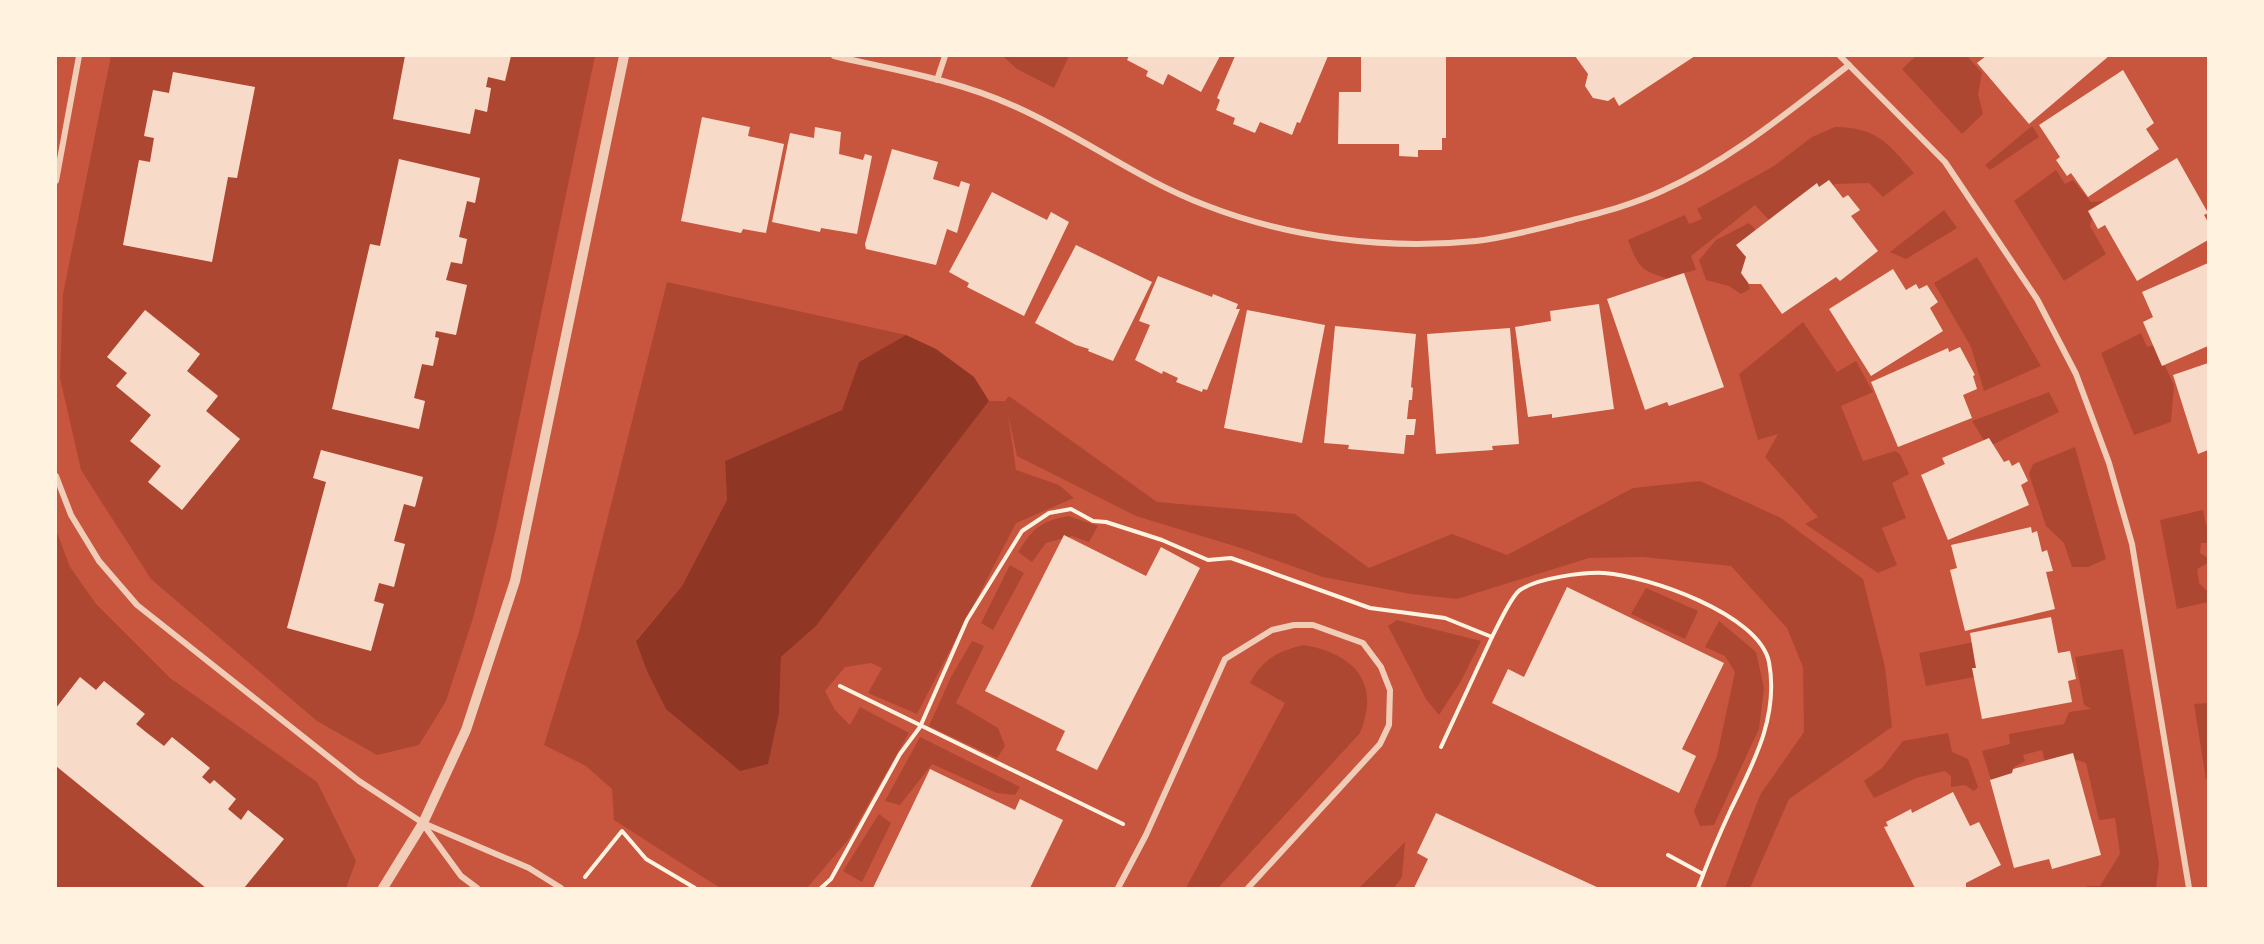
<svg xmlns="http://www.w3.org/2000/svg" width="2264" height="944" viewBox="0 0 2264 944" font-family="Poppins,sans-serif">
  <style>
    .green { fill: #ae4732; fill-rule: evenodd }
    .water { fill: #8f3625 }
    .building { fill: #f7dbc8 }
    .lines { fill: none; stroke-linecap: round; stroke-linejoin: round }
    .path { stroke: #fff3e0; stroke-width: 4 }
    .minor { stroke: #f1ccb7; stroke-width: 6 }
    .tertiary { stroke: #f1ccb7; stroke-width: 10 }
  </style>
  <rect width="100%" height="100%" fill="#c8553d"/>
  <!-- green -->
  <g class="green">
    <path d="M111 56H405L393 119 470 134 475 109 487 112 491 88 486 87 488 77 505 81 511 56H595L496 529 473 618 446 701 419 745 377 755 317 721 151 579 81 470 60 378 63 294ZM173 72 255 87 237 178 228 177 212 262 123 245 139 161 150 162 154 138 144 136 153 91 169 93ZM400 160 480 178 475 203 467 201 459 237 467 239 462 264 451 262 446 280 467 285 456 335 436 331 435 337 439 338 433 366 422 364 414 398 425 401 419 429 333 409 370 244 380 246ZM146 310 200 354 187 371 218 395 206 411 240 439 182 510 148 482 161 466 130 441 151 415 116 386 127 373 107 357ZM321 450 423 477 415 507 404 504 394 541 405 545 394 586 379 583 374 601 381 613 371 651 287 628 326 482 313 478Z"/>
    <path d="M1003 56H1069L1054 88 1017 69Z"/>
    <path d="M1916 56H1967L1982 73 1978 94 1983 114 1962 134 1902 69Z"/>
    <path d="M2032 126 2039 137 1990 170 1985 165Z"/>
    <path d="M1835 127C1876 127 1888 143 1914 173L1883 197 1869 183 1835 184 1778 230 1755 205 1691 256 1696 270 1672 276 1669 279C1640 270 1639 268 1628 240L1685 215 1689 224 1702 219 1697 209 1774 166 1812 137Z"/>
    <path d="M2056 170 2065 184 2073 180 2091 202 2102 201 2108 206 2093 215 2090 226 2106 254 2064 281 2014 201Z"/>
    <path d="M1944 210 1957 228 1906 259 1890 252Z"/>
    <path d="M1749 223 1761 235 1745 275 1750 289 1741 294 1729 286 1706 280 1699 260 1716 240Z"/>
    <path d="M1977 257 2041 366 1984 391 1971 347 1934 283Z"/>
    <path d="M667 282 906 335 859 362 842 410 725 461 727 500 682 586 636 640 779 713 781 657 816 626 989 401H1005L1009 396 1157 502 1295 514 1369 568 1452 534 1507 555 1633 488 1700 481 1781 518 1863 579 1885 667 1892 727 1789 799 1750 888H1725L1760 795 1804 732 1803 667 1787 628 1731 566 1643 557 1589 558 1457 599 1411 594 1323 577 1241 548 1136 516 1017 456 1008 414 1016 470 1059 485 1074 498 1016 523 917 714 868 693 882 668 871 663 845 667 825 691 835 710 850 725 860 707 909 733 848 840 807 888H720L614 820 612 789 586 766 544 745 579 632Z"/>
    <path d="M1803 322 1837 372 1856 361 1873 392 1841 406 1863 461 1895 451 1900 454 1909 474 1892 483 1906 518 1882 528 1897 565 1878 573 1805 524 1818 517 1765 457 1778 434 1758 440 1739 374Z"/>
    <path d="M2141 333 2147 347 2155 345 2174 385 2171 422 2134 435 2101 353Z"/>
    <path d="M2049 392 2059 412 1988 447 1972 421Z"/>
    <path d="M2075 447 2106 559 2088 567H2072L2064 543 2046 526 2029 474 2033 464Z"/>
    <path d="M2203 510 2206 525H2208V543H2201L2200 553 2208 558V563L2197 569 2199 583 2208 592V602L2177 609 2160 520Z"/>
    <path d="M1068 516 1098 526 1089 542 1072 536 1046 543 1032 562 1018 552C1034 528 1039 522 1068 516Z"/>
    <path d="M56 530 70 567 96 604 170 678 317 782 356 861 346 888H244L284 839 248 811 241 820 228 809 236 799 214 780 210 784 202 777 209 767 185 748 164 746 136 724 144 714 104 681 96 690 80 678 56 708Z"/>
    <path d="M1010 565 1024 573 993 630 981 623Z"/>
    <path d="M1646 588 1698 611 1685 639 1631 614Z"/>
    <path d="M1397 620 1481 641 1461 681 1439 715 1426 699 1388 626Z"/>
    <path d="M1719 621 1756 652 1764 688 1759 729 1714 825 1700 826 1694 811 1717 756 1735 672 1725 656 1705 647Z"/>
    <path d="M972 641 984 646 956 703 998 728 1005 746 997 758 929 726 951 677Z"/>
    <path d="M1974 642 1980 676 1926 686 1919 653Z"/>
    <path d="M1304 645C1354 654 1381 682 1360 733L1218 888H1186L1285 703 1250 683C1263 659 1278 651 1304 645Z"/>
    <path d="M2123 649 2159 863 2156 888H2087V886H2100L2120 854 2115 818 2099 820 2086 763 2074 759 2046 765 2042 750 2023 755 2025 761 2014 767 2018 778 1992 783 1982 751 2010 744 2009 734 2064 724 2069 712 2091 709 2084 705 2075 657Z"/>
    <path d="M2208 703V778L2206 779 2194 704Z"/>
    <path d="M1948 733 1952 752 1968 759 1978 787 1974 791 1965 785 1951 787V776L1945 771 1916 778 1874 798 1864 781 1882 768 1903 741Z"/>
    <path d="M920 737 1020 787 1015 795 997 793 932 764 900 805 885 801Z"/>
    <path d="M56 766 206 888H56Z"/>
    <path d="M879 814 891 823 862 882 843 871Z"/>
    <path d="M1405 842 1402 877 1394 888H1359Z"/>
  </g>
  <!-- water -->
  <path class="water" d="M906 335 936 349 974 377 989 401 816 626 781 657 779 713 768 764 740 771 666 709 647 671 636 641 682 586 727 500 725 461 842 410 859 362Z"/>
  <!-- building -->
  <g class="building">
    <path d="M405 56H511L505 81 488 77 486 87 491 88 487 112 475 109 470 134 393 119Z"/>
    <path d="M1129 56H1220L1201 92 1168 74 1163 85 1146 76 1148 71 1127 60Z"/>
    <path d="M1235 56H1328L1300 123 1297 122 1292 135 1260 122 1255 133 1233 124 1235 118 1216 110 1220 100 1217 98Z"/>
    <path d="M1361 56H1446V138H1442V150H1418V157L1399 156V144H1338L1339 92H1361Z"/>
    <path d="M1575 56H1695L1619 106 1614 97 1608 101 1593 98 1585 86 1588 74Z"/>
    <path d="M1986 56H2109L2029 124 1977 63Z"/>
    <path d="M2123 70 2154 123 2146 129 2159 149 2088 197 2071 173 2067 176 2056 160 2060 157 2039 125Z"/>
    <path d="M173 72 255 87 237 178 228 177 212 262 123 245 139 160 150 162 154 138 144 136 153 90 169 93Z"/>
    <path d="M702 117 750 127 748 136 784 144 766 233 743 229 741 233 681 221Z"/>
    <path d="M815 127 841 132 839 154 863 160 865 154 872 156 857 234 821 228 820 232 772 222 790 133 814 138Z"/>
    <path d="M892 149 938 162 933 179 959 187 961 181 970 184 957 233 947 229 936 265 866 249 865 244Z"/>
    <path d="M2177 158 2208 213 2204 215 2208 222V240L2137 281 2105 225 2098 229 2088 211Z"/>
    <path d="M399 159 480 178 475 203 467 201 459 237 467 239 462 264 451 262 446 280 467 285 456 335 436 331 435 337 439 338 433 366 422 364 414 398 425 401 419 429 332 409 370 244 380 246Z"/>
    <path d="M1829 180 1843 198 1848 195 1860 210 1851 216 1878 251 1840 281 1836 277 1782 314 1761 284H1749L1741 273 1746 257 1736 245 1817 183 1819 187Z"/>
    <path d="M992 192 1047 220 1051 212 1069 222 1024 316 967 287 969 283 949 272Z"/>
    <path d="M1076 245 1152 282 1113 361 1088 351 1089 349 1076 345 1035 323Z"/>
    <path d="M2208 263V346L2162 366 2143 322 2153 317 2142 292Z"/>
    <path d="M1893 269 1906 290 1916 284 1919 289 1927 285 1938 302 1930 308 1943 331 1871 376 1829 309Z"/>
    <path d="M1684 273 1724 387 1669 406 1667 402 1645 410 1607 299Z"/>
    <path d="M1158 276 1212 297 1213 294 1238 304 1236 309H1240L1207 390 1203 389 1202 392 1176 382 1178 378 1163 371 1162 374 1135 360 1150 325 1139 321Z"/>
    <path d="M1599 304 1614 409 1552 418V414L1528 417 1515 327 1551 321 1550 311Z"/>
    <path d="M145 310 200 354 187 371 218 396 206 411 240 439 182 510 148 482 161 466 130 441 151 415 116 386 127 373 107 357Z"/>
    <path d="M1247 310 1325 325 1302 443 1224 428Z"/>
    <path d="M1335 326 1416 334 1411 387 1413 388 1412 400H1409L1407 419H1416L1414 435H1406L1404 454 1348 449 1349 445 1324 443Z"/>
    <path d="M1510 328 1519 444 1492 446 1493 450 1436 454 1427 334Z"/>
    <path d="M1960 347 1975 375 1973 376 1977 389 1963 395 1972 418 1898 447 1871 382 1948 348 1949 352Z"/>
    <path d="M2208 363V450L2198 454 2173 375Z"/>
    <path d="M1989 438 2004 462 2009 460 2012 466 2019 462 2028 481 2021 485 2029 505 1948 540 1921 475 1945 464 1942 458Z"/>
    <path d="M321 450 423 477 415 507 404 504 394 541 405 544 394 587 379 583 374 601 384 604 371 651 287 628 326 482 313 478Z"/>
    <path d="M2031 527 2032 533 2037 531 2042 552 2047 550 2053 571 2046 572 2055 609 1965 631 1950 570 1957 568 1951 545Z"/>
    <path d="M1064 535 1146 576 1161 547 1200 568 1097 770 1056 750 1065 731 985 691Z"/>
    <path d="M1567 587 1724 663 1682 749 1696 756 1679 793 1492 703 1508 669 1524 677Z"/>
    <path d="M2051 617 2058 653 2070 651 2076 679 2068 681 2072 702 1982 719 1972 668H1976L1970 633Z"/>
    <path d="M80 677 96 690 104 681 145 714 136 724 147 733 164 746 172 737 210 768 202 777 210 784 214 780 236 799 228 809 241 820 248 810 284 839 244 888H206L56 766V708Z"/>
    <path d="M2073 753 2101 855 2052 869 2049 859 2014 868 1990 780 2012 773 2013 769Z"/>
    <path d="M930 769 1015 810 1020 799 1063 820 1030 888H873Z"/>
    <path d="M1953 792 1970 826 1979 822 2001 865 1966 883V888H1915L1884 827 1888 826 1886 822 1911 809 1912 813Z"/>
    <path d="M1436 813 1599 888H1414L1428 859 1417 853Z"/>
  </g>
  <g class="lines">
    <!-- path -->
    <g class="path">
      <path d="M840 686 1123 824"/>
      <path d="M1441 747 1492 637"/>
      <path d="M1668 855 1703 874"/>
      <path d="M585 877 622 831 646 859 695 888"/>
      <path d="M821 888 831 879 900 754 920 727 967 620 1022 531 1049 513 1071 509 1093 521 1106 522 1162 540 1208 560 1231 558 1370 608 1445 618 1492 637C1498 626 1511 596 1520 590 1538 578 1583 572 1604 573 1648 576 1759 614 1769 662 1779 716 1754 762 1731 809 1719 835 1708 861 1698 888"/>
    </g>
    <!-- minor -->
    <g class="minor">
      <path d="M834 56C894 70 957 80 1014 106 1080 135 1137 179 1205 205 1289 238 1386 250 1476 241 1509 237 1541 228 1573 220 1603 212 1634 204 1662 191 1731 160 1790 110 1849 65"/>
      <path d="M1840 56 1945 162 2037 299 2076 374 2109 463 2132 544 2189 888"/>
      <path d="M937 80 945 56"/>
      <path d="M56 181 79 56"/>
      <path d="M56 476 71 515 99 561 137 605 359 781 423 823 529 868 561 888"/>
      <path d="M423 824 461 876 477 888"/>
      <path d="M1118 888 1146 835 1225 659 1272 630 1294 625H1313L1363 643 1381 667 1390 690 1389 725 1380 744 1248 888"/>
    </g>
    <!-- tertiary -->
    <path class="tertiary" d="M383 888 423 823 466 730 515 581 624 56"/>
  </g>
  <!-- border -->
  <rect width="2264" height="944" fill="none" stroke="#fff3e0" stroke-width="114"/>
</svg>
